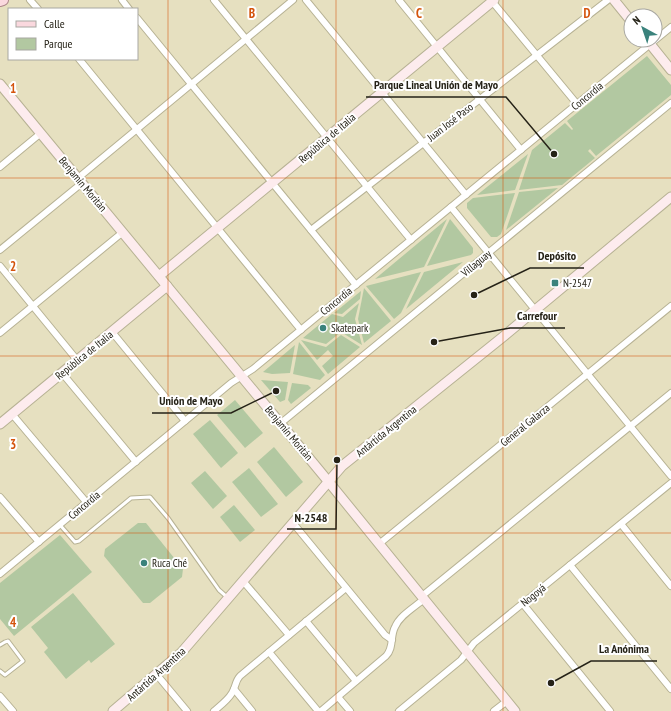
<svg xmlns="http://www.w3.org/2000/svg" width="671" height="711" viewBox="0 0 671 711" font-family="'PT Sans Narrow',sans-serif">
  <style>
    .green { fill: #b2c8a1 }
    .lines { fill: none; stroke-linecap: round; stroke-linejoin: round }
    .lane-casing { stroke: #b7b294; stroke-width: 5 }
    .street-casing { stroke: #b7b294; stroke-width: 8 }
    .secondary-casing { stroke: #b7b294; stroke-width: 11 }
    .primary-casing { stroke: #ae878a; stroke-width: 12 }
    .lane { stroke: #fff; stroke-width: 3 }
    .street { stroke: #fff; stroke-width: 6 }
    .secondary { stroke: #fdecee; stroke-width: 9 }
    .primary { stroke: #fad8de; stroke-width: 10 }
    .grid { fill: none; stroke: #d4540d; stroke-width: 1; stroke-opacity: 0.55 }
    .poi-dot { fill: #3a827c; stroke: #fff; stroke-width: 1.5 }
    .labels { text-anchor: middle; dominant-baseline: central; stroke-width: 4; stroke-linejoin: round; paint-order: stroke }
    .street-label { font-size: 11px; fill: #252217; stroke: #fff }
    .poi-label { font-size: 11px; fill: #252217; stroke: #fff; text-anchor: start }
    .grid-label { font-size: 13px; text-anchor: middle; font-weight: bold; fill: #d4540d; stroke: #fff; stroke-width: 4; stroke-linejoin: round; paint-order: stroke }
    .leader { fill: none; stroke: #252217; stroke-width: 1.5 }
    .callout-dot { fill: #252217; stroke: #fff; stroke-width: 1.5 }
    .callout-label { font-size: 12px; text-anchor: middle; font-weight: bold; fill: #252217; stroke: #fff; stroke-width: 4; stroke-linejoin: round; paint-order: stroke }
  </style>
  <rect width="100%" height="100%" fill="#e6e0c0"/>
  <!-- green -->
  <g class="green">
    <path d="M647 56 671 85V95L596 156 590 149 588 151 595 158 562 185 519 190 532 150 565 123 572 130 573 129 567 121Z"/>
    <path d="M528 154 515 190 477 195Z"/>
    <path d="M558 188 506 230 519 192Z"/>
    <path d="M515 193 501 234 497 237H491L467 208V203L473 198Z"/>
    <path d="M447 219 424 267 375 279Z"/>
    <path d="M450 219 473 248V253L471 255 427 266Z"/>
    <path d="M463 262 406 309 424 272Z"/>
    <path d="M421 272 401 313 394 319 366 286Z"/>
    <path d="M364 288 391 321 364 343 358 319Z"/>
    <path d="M361 291 360 299 342 314 334 313Z"/>
    <path d="M359 303 355 319 362 345 341 332 326 344 303 338 332 314 343 317Z"/>
    <path d="M341 335 360 347 328 374 322 366 333 356 328 350 317 360 301 340 326 347Z"/>
    <path d="M299 342 325 375 320 380 293 374Z"/>
    <path d="M295 345 290 373 272 374 263 372Z"/>
    <path d="M261 380 288 382 285 400 280 402Z"/>
    <path d="M292 383 308 385 311 388 291 404 288 400Z"/>
    <path d="M235 400 263 433 245 448 217 415Z"/>
    <path d="M210 420 238 453 221 468 193 434Z"/>
    <path d="M274 447 303 482 286 497 257 462Z"/>
    <path d="M249 468 278 504 261 517 232 482Z"/>
    <path d="M205 471 227 496 213 509 191 483Z"/>
    <path d="M234 505 255 530 240 542 220 517Z"/>
    <path d="M138 523H146L183 569 182 577 150 603H143L104 556 105 549Z"/>
    <path d="M60 535 92 572 14 636 0 619V583Z"/>
    <path d="M73 593 115 644 91 663 89 660 66 679 44 652 48 648 31 627Z"/>
  </g>
  <g class="lines">
    <defs>
      <g id="lane">
        <path d="M60 525 75 542 79 541 131 498 150 497 168 518 219 590 227 597"/>
        <path d="M0 645 5 642 8 641 23 661 5 675 0 671"/>
      </g>
      <g id="street">
        <path d="M30 0 38 9"/>
        <path d="M122 0 129 9"/>
        <path d="M214 0 411 240"/>
        <path d="M306 0 466 195"/>
        <path d="M399 0 521 150"/>
        <path d="M491 0 577 104"/>
        <path d="M137 18 356 285"/>
        <path d="M79 59 301 330"/>
        <path d="M0 167 41 133"/>
        <path d="M78 178 293 0"/>
        <path d="M451 207 671 476"/>
        <path d="M311 230 608 0"/>
        <path d="M0 250 82 183"/>
        <path d="M0 266 77 360"/>
        <path d="M112 332 185 421"/>
        <path d="M0 333 123 232"/>
        <path d="M62 373 136 462"/>
        <path d="M12 414 87 503"/>
        <path d="M281 423 671 103"/>
        <path d="M0 497 39 542"/>
        <path d="M293 523 385 635 392 640"/>
        <path d="M621 524 671 586"/>
        <path d="M379 544 671 306"/>
        <path d="M570 565 671 689"/>
        <path d="M0 574 231 383 253 369 671 27"/>
        <path d="M243 581 289 635"/>
        <path d="M422 596 671 393"/>
        <path d="M523 604 610 711"/>
        <path d="M306 621 356 681"/>
        <path d="M269 652 318 711"/>
        <path d="M157 675 187 711"/>
        <path d="M234 689 252 711"/>
        <path d="M0 696 13 711"/>
        <path d="M338 697 350 711"/>
        <path d="M214 711C220 706 228 700 232 693 236 687 235 681 240 676L346 588"/>
        <path d="M321 711 386 656C394 648 390 636 395 627 400 615 415 607 424 599"/>
        <path d="M399 711 461 660 474 643 671 483"/>
        <path d="M494 711 507 701"/>
      </g>
      <g id="secondary">
        <path d="M614 0 631 21"/>
        <path d="M647 40 671 70"/>
        <path d="M0 84 328 481 515 711"/>
        <path d="M159 276 494 0"/>
        <path d="M0 424 167 286"/>
        <path d="M113 711 181 653 342 466 504 336 671 197"/>
      </g>
      <path id="primary" d="M0 1 3 0"/>
    </defs>
    <!-- lane casing -->
    <use href="#lane" class="lane-casing"/>
    <!-- street casing -->
    <use href="#street" class="street-casing"/>
    <!-- secondary casing -->
    <use href="#secondary" class="secondary-casing"/>
    <!-- primary casing -->
    <use href="#primary" class="primary-casing"/>
    <!-- lane -->
    <use href="#lane" class="lane"/>
    <!-- street -->
    <use href="#street" class="street"/>
    <!-- secondary -->
    <use href="#secondary" class="secondary"/>
    <!-- primary -->
    <use href="#primary" class="primary"/>
  </g>
  <!-- grid -->
  <path class="grid" d="M168 0V711M336 0V711M503 0V711M0 178H671M0 356H671M0 533H671"/>
  <!-- markers -->
  <g class="poi-dot">
    <rect x="551" y="279" width="8" height="8" rx="2"/>
    <circle cx="323" cy="328" r="4"/>
    <circle cx="144" cy="563" r="4"/>
  </g>
  <g class="labels">
    <!-- street labels -->
    <g class="street-label">
      <text transform="translate(587 96) rotate(-39)">Concordia</text>
      <text transform="translate(450 122) rotate(-38)">Juan José Paso</text>
      <text transform="translate(327 138) rotate(-40)">República de Italia</text>
      <text transform="translate(83 184) rotate(50)">Benjamín Moritán</text>
      <text transform="translate(476 263) rotate(-39)">Villaguay</text>
      <text transform="translate(336 301) rotate(-39)">Concordia</text>
      <text transform="translate(84 355) rotate(-39)">República de Italia</text>
      <text transform="translate(525 425) rotate(-39)">General Galarza</text>
      <text transform="translate(386 431) rotate(-39)">Antártida Argentina</text>
      <text transform="translate(289 433) rotate(50)">Benjamín Moritán</text>
      <text transform="translate(84 505) rotate(-40)">Concordia</text>
      <text transform="translate(533 595) rotate(-39)">Nogoyá</text>
      <text transform="translate(156 674) rotate(-42)">Antártida Argentina</text>
    </g>
    <!-- poi labels -->
    <g class="poi-label">
      <text x="563" y="283">N-2547</text>
      <text x="331" y="328">Skatepark</text>
      <text x="152" y="563">Ruca Ché</text>
    </g>
  </g>
  <g class="grid-label">
    <text x="252" y="18">B</text>
    <text x="419" y="18">C</text>
    <text x="587" y="18">D</text>
    <text x="13" y="93">1</text>
    <text x="13" y="271">2</text>
    <text x="13" y="449">3</text>
    <text x="13" y="627">4</text>
  </g>
  <!-- callouts -->
  <path class="leader" d="M554 154L506 97H366M474 295L530 268H584M434 342L510 328H565M276 391L231 413H152M337 460L336 529H287M551 683L591 661H657"/>
  <g class="callout-dot">
    <circle cx="554" cy="154" r="4"/>
    <circle cx="474" cy="295" r="4"/>
    <circle cx="434" cy="342" r="4"/>
    <circle cx="276" cy="391" r="4"/>
    <circle cx="337" cy="460" r="4"/>
    <circle cx="551" cy="683" r="4"/>
  </g>
  <g class="callout-label">
    <text x="436" y="89">Parque Lineal Unión de Mayo</text>
    <text x="557" y="260">Depósito</text>
    <text x="537" y="320">Carrefour</text>
    <text x="191" y="405">Unión de Mayo</text>
    <text x="311" y="522">N-2548</text>
    <text x="624" y="653">La Anónima</text>
  </g>
  <!-- legend -->
  <rect x="8" y="8" width="130" height="52" fill="#ffffff" stroke="#a8a7a2"/>
  <rect x="16" y="21" width="20" height="6" fill="#fad8de" stroke="#a8a7a2"/>
  <text x="44" y="28" font-size="12" fill="#252217">Calle</text>
  <rect x="16" y="38" width="20" height="12" fill="#b2c8a1" stroke="#a8a7a2"/>
  <text x="44" y="48" font-size="12" fill="#252217">Parque</text>
  <!-- north arrow -->
  <g transform="translate(643 28) rotate(320)"><circle r="19" fill="#ffffff" stroke="#a8a7a2"/>
  <path d="M0-3L7 15L0 10L-7 15Z" fill="#3a827c"/>
  <text y="-6" font-size="11" font-weight="bold" text-anchor="middle" fill="#252217">N</text>
  </g>
</svg>
